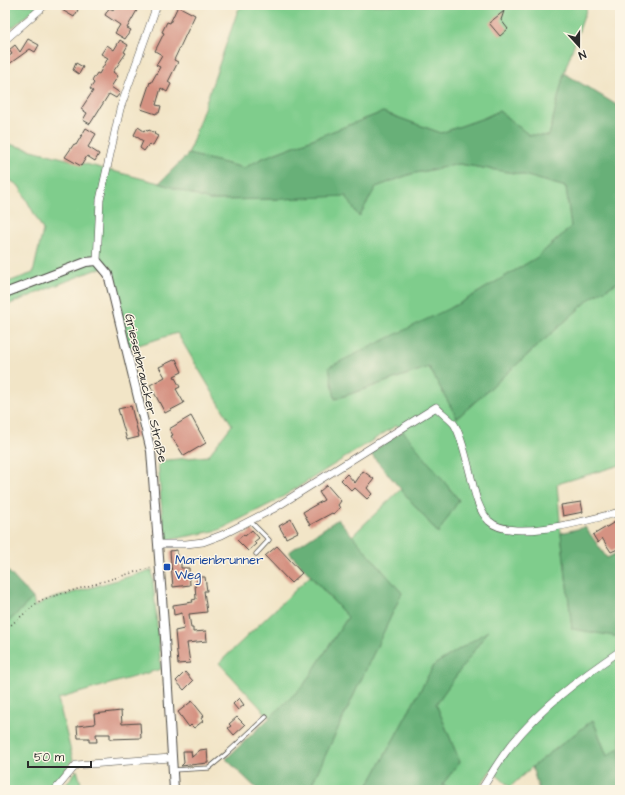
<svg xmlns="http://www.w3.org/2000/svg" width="625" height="795" viewBox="0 0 625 795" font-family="'Architects Daughter',sans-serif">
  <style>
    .green { fill: #7fcd8c; stroke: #557c5c }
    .forest { fill: #67b078; stroke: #496e52 }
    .building { fill: #d59282 }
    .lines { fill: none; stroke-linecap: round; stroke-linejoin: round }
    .service-casing { stroke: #494742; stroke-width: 5 }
    .minor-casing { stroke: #494742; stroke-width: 8 }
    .tertiary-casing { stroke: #494742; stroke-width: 10 }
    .path { stroke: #494742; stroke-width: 1.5; stroke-dasharray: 1 3; stroke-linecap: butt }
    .service { stroke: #fff; stroke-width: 3.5 }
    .minor { stroke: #fff; stroke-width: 7 }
    .tertiary { stroke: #fff; stroke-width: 8 }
    .transit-dot { fill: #1a4fb4; stroke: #fcf5e5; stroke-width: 1.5 }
    .labels { text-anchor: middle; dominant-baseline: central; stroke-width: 3; stroke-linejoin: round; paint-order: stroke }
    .street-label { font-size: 13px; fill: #2b2b2b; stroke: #fcf5e5 }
    .transit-label { font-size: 13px; fill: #164399; stroke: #fcf5e5; text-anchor: start }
  </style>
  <rect width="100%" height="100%" fill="#fcf5e5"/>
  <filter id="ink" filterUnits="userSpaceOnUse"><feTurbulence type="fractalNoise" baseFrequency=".025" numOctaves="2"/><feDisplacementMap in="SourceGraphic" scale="8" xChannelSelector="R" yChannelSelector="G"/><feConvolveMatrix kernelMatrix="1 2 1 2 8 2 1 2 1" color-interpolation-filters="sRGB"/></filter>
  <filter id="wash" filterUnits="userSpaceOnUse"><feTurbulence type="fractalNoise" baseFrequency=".012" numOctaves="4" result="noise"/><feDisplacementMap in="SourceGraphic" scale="16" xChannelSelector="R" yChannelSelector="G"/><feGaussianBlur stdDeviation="0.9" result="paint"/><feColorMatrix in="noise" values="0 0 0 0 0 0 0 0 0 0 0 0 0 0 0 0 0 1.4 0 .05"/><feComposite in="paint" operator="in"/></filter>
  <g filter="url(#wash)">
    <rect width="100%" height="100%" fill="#f2e5c7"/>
    <!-- green -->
    <g class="green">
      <path d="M5 5H39L5 34Z"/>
      <path d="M245 5H588L564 73 549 136 529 135 499 111 484 118 441 133 383 112 263 158 244 168 188 154 238 10Z"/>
      <path d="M5 143 159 183 209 200 282 199 346 195 376 187 411 174 459 164 520 174 566 187 571 227 536 258 462 302 336 399 429 367 457 418 591 298 620 281V465L557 484 561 533 572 628 620 637V747L607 756 593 720 532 767 510 787 491 770 477 790H452L442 785 460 762 436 704 487 632 434 665 366 790H309L402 593 352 536 401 489 438 533 458 499 397 425 276 501 219 530 164 541 158 461 208 456 232 425 177 333 129 348 111 266 92 271 5 306V283L33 273 43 230 19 186 5 177Z"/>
      <path d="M152 570 161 669 58 699 73 760 50 790H7L5 786V625L33 598 35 607 44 601Z"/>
      <path d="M310 576 348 617 303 686 270 718 219 663Z"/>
      <path d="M77 770 83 790H62Z"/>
    </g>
    <!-- forest -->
    <g class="forest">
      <path d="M564 73 620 107V281L591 298 457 418 429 367 335 399 329 367 462 302 536 258 571 227 566 187 520 174 459 164 411 174 376 187 359 217 346 196 282 199 209 200 159 183 188 154 244 168 263 158 383 112 441 133 484 118 499 111 529 135 549 136Z"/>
      <path d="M403 431 459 500 438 533 370 453Z"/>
      <path d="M338 519 402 593 309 790H258L226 759 303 686 348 617 289 552Z"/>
      <path d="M585 527 607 558 620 551V637L572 629 561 533Z"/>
      <path d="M5 568 33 598 5 625Z"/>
      <path d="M488 631 436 704 460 762 442 785 452 790H366L434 665Z"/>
      <path d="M593 720 607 756 620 747V790H539L532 767Z"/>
    </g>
    <g id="blocks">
      <!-- building -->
      <g class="building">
        <path d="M66 5H69L78 10 74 17 62 10Z"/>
        <path d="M117 5H140L127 28 131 30 125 39 115 33 120 25 105 15 109 8 114 10Z"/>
        <path d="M178 6 195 15 174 60 178 62 168 82 171 84 167 92 161 88 156 105 161 106 159 113H156V114L141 109 150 82 151 83 160 67 156 65 162 55 155 51 164 33 162 32 167 22 170 23Z"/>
        <path d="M504 11 501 20 508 29 500 36 489 23Z"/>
        <path d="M28 39 39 45 35 52 30 49 5 67V59L12 54 9 50 15 45 20 52Z"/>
        <path d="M120 40 128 45 124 52 126 53 113 72 118 76 111 87 120 93 116 98 109 94 90 124 83 120 87 113 81 109 93 91 90 89 94 83 92 81 97 73 99 74 108 58 101 54 107 45 114 50Z"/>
        <path d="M76 63 83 67 79 74 73 70Z"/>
        <path d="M138 127 144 131V130L148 131 149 130 155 133 154 134 158 136 153 145 149 144 144 151 140 148 143 141 134 135Z"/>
        <path d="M86 128 96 134 88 147 99 154 95 161 87 156 81 166 65 157 74 144 76 145Z"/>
        <path d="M176 359 182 372 174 376 180 387 176 389 184 403 165 413 150 385 165 377 159 367Z"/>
        <path d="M131 406 139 437 127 440 118 409Z"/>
        <path d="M191 416 206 443 184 456 171 436 173 435 169 429Z"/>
        <path d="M363 471 374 479 367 488 372 494 367 499 355 488 352 491 341 480 347 474 355 483Z"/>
        <path d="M327 485 341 501 338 505 340 508 333 514 332 513 310 525 303 512 324 500 319 492Z"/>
        <path d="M581 502 583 512 563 516 561 505Z"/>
        <path d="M291 519 298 532 286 538 279 526Z"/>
        <path d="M620 519V548L611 552 602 538 598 543 593 535Z"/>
        <path d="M252 530 259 538 254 542 256 544 248 551 237 540 244 534 245 536Z"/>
        <path d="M277 546 302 573 291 583 265 556Z"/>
        <path d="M177 550V559L181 562V568H189L190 585 173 587 170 551Z"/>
        <path d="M200 577H205L207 591H204L207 612 189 614 191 628H193V632L206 631 207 641 187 643 190 663 178 664 175 631 184 629 182 613 174 615 173 605 193 602 192 600 196 599 195 584Z"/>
        <path d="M185 672 193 681 184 690 176 681Z"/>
        <path d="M239 698 244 705 238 710 233 704Z"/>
        <path d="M192 701 204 716 201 718 203 721 194 728 191 725 189 727 178 712Z"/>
        <path d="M121 711 122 724 140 723 141 738 110 739V734H96L97 742H89V738H78L77 726 95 724 94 714Z"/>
        <path d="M237 717 245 725 234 735 228 728 231 726 229 724Z"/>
        <path d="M207 749 208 763 181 766 184 763 183 751H191L192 757 200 750Z"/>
      </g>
    </g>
  </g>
  <g filter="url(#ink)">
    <use href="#blocks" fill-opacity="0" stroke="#494742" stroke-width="1"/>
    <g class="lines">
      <defs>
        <g id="service">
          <path d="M250 521 269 540 256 554"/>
          <path d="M173 770 209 768 226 754 266 717"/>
        </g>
        <g id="minor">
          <path d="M5 40 45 5"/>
          <path d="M97 261 100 200 120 109 157 5"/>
          <path d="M159 544H186L203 542 222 535 273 509 436 407C441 413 449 418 454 424 461 434 467 461 470 473 474 489 477 509 489 521 512 543 592 519 620 512"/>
          <path d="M55 790 76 765 171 758"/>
          <path d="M481 790C491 775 500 758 512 744 542 707 580 678 620 651"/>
        </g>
        <path id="tertiary" d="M5 293 86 262 97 261 108 274 151 451 165 638 174 790"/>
      </defs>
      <!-- service casing -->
      <use href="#service" class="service-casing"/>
      <!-- minor casing -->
      <use href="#minor" class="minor-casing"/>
      <!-- tertiary casing -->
      <use href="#tertiary" class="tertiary-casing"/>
      <!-- path -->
      <path class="path" d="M5 630 38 602 44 599 152 567"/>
      <!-- service -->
      <use href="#service" class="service"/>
      <!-- minor -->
      <use href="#minor" class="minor"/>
      <!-- tertiary -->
      <use href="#tertiary" class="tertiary"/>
    </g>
  </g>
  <!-- markers -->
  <rect class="transit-dot" x="163" y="563" width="8" height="8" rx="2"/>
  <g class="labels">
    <!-- street labels -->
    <g class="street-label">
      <text transform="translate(146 388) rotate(77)">Griesenbraucker Straße</text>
    </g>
    <!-- transit labels -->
    <g class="transit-label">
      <text x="175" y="560">Marienbrunner<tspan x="175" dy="15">Weg</tspan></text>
    </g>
  </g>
  <!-- margin -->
  <rect width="625" height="795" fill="none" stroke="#fcf5e5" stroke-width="20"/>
  <!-- north arrow -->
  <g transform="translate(579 46) rotate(159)" stroke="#fcf5e5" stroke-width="3" paint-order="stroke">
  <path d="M0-3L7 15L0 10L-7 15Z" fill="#2b2b2b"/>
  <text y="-6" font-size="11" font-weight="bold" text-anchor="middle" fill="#2b2b2b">N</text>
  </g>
  <!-- scale -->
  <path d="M28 761v6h63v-6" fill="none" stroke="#2b2b2b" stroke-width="2"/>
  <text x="34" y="761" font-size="12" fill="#2b2b2b" stroke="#fcf5e5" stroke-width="3" paint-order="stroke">50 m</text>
</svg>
